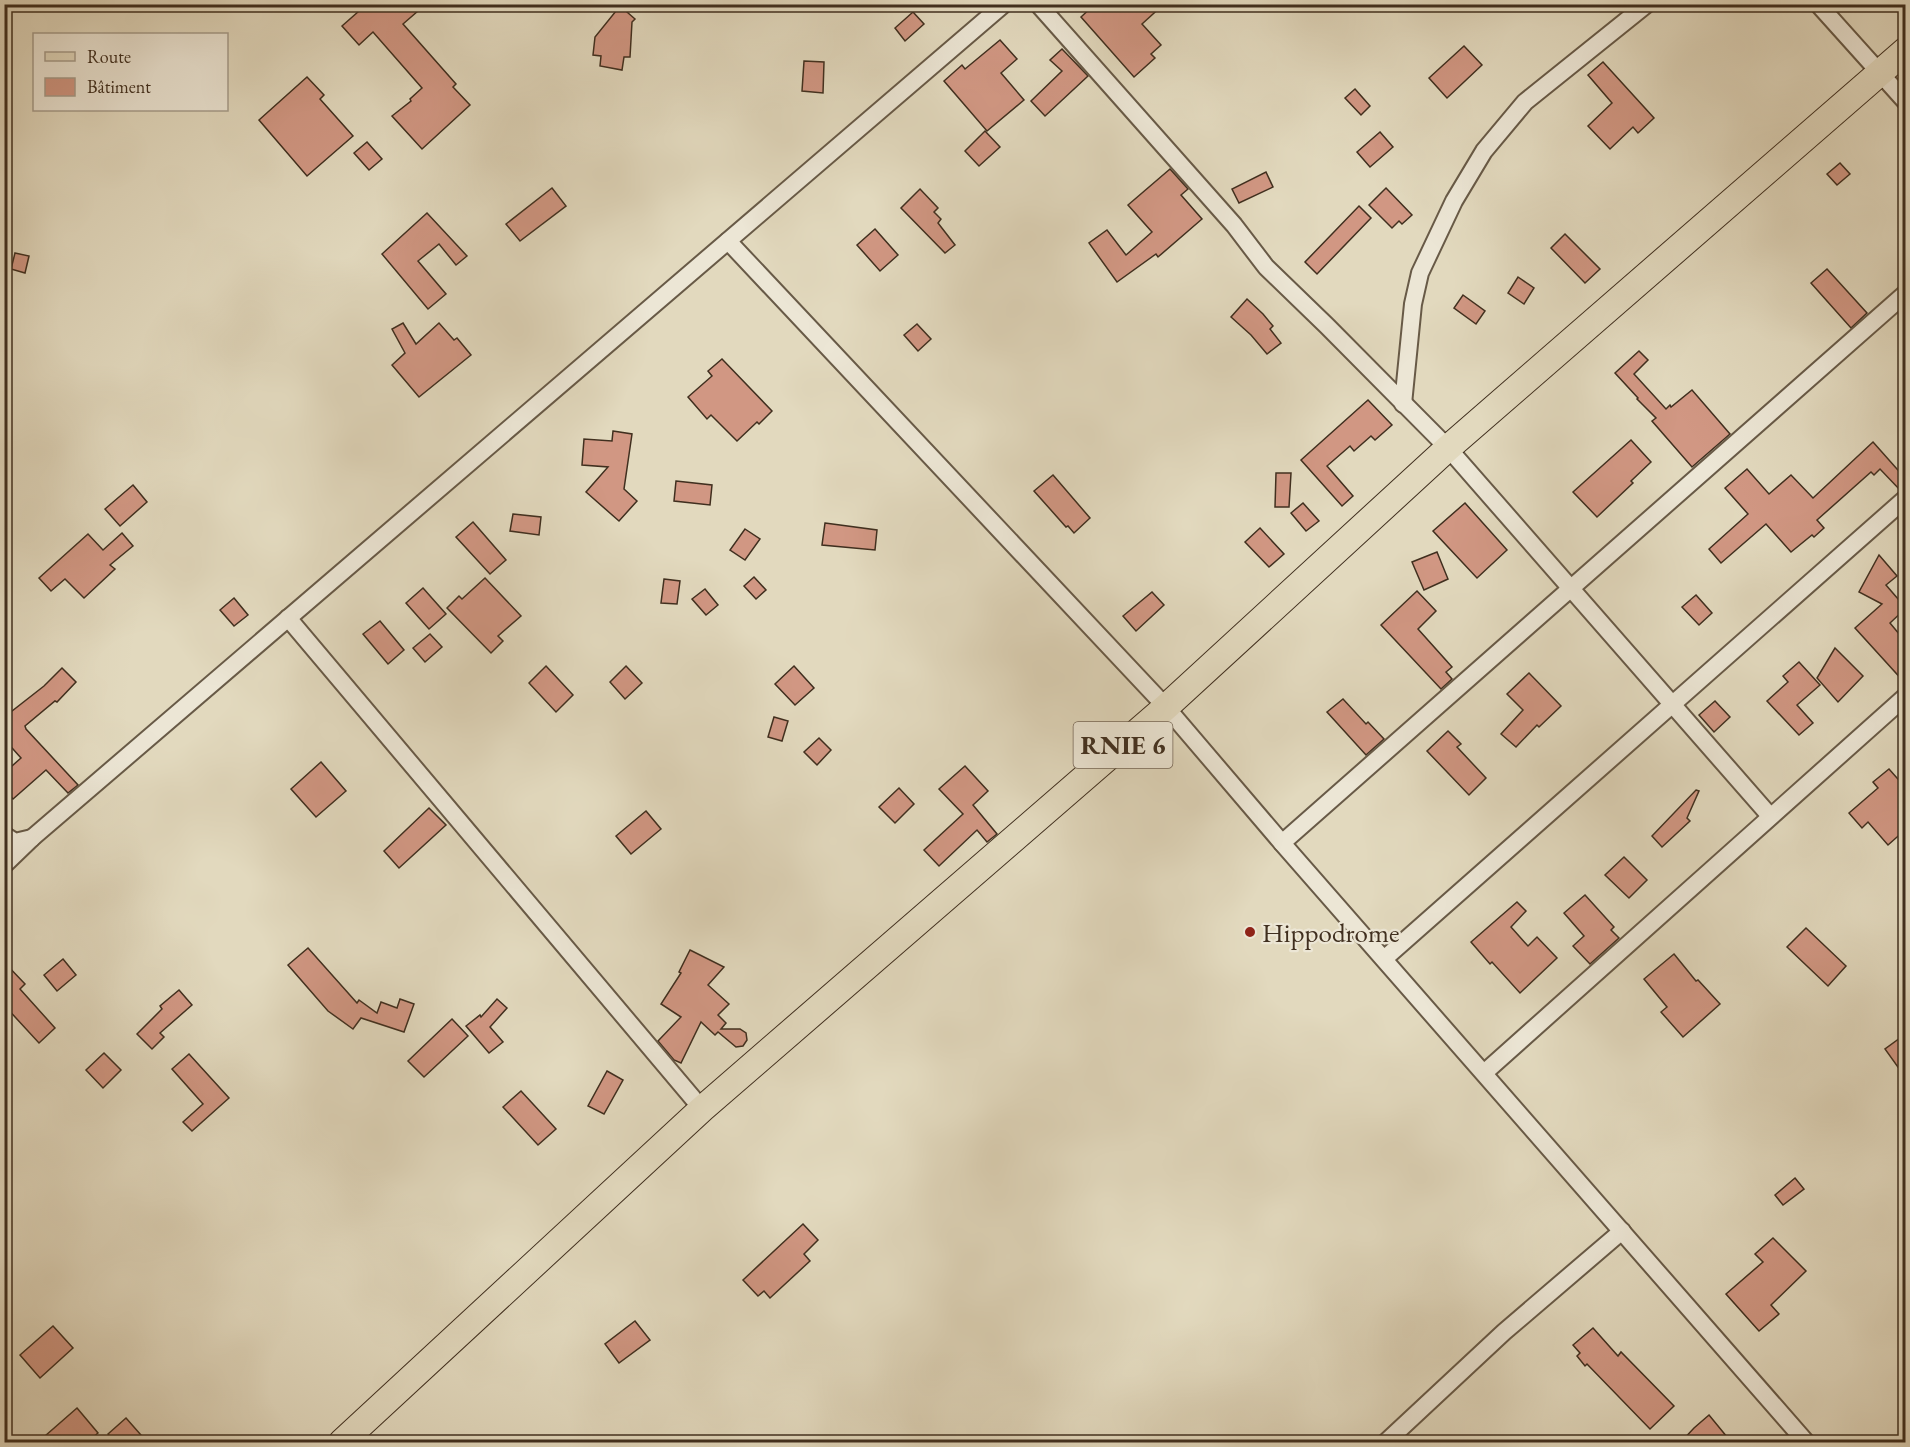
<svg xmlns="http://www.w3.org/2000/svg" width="1910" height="1447" viewBox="0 0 1910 1447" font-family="'EB Garamond',serif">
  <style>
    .building { fill: #d19783; stroke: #402f1f; stroke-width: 1.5 }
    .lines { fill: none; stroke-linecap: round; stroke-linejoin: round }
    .street-casing { stroke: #685a47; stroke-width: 20 }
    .primary-casing { stroke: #402f1f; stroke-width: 28 }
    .street { stroke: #ece6d5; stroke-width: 16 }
    .primary { stroke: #e2d9be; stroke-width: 26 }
    .poi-dot { fill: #8f2418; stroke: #ece6d5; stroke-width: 2 }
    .labels { text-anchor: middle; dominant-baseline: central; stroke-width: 4.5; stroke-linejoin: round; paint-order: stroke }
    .shield { fill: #ece6d5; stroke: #746656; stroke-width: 1.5 }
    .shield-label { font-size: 26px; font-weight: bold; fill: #402f1f }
    .poi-label { font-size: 27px; fill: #402f1f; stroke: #ece6d5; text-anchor: start }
  </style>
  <rect width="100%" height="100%" fill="#e2d9be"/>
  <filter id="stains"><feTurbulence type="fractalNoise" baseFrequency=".00333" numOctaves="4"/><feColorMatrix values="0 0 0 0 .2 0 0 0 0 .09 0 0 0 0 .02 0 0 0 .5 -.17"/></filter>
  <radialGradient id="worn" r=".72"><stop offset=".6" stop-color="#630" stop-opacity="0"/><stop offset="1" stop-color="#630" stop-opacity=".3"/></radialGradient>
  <!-- building -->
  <g class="building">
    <path d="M367 4H426L403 24 456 84 453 87 470 105 422 149 392 116 411 101 410 99 422 88 373 32 359 45 342 26Z"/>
    <path d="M1095 4H1164L1142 24 1161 45 1151 54 1155 58 1134 77 1081 17Z"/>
    <path d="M620 6 635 19 632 22 630 57H624L622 70 600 66 601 56 593 55 595 37Z"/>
    <path d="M913 12 924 24 905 41 895 28Z"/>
    <path d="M1000 40 1017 59 1001 73 1024 100 987 131 944 81 962 65 965 69Z"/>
    <path d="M1464 46 1482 65 1447 98 1429 78Z"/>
    <path d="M1062 49 1088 76 1045 116 1031 101 1062 71 1050 60Z"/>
    <path d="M804 61 824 62 823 93 802 91Z"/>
    <path d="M1603 62 1654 118 1638 133 1633 127 1610 149 1588 126 1612 103 1588 75Z"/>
    <path d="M307 77 324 95 320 99 353 136 307 176 259 120Z"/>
    <path d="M1355 89 1370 106 1361 115 1345 98Z"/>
    <path d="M985 131 1000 147 979 166 965 151Z"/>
    <path d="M1380 132 1393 147 1370 167 1357 152Z"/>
    <path d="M367 142 382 159 369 170 354 153Z"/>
    <path d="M1840 163 1850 174 1837 185 1827 174Z"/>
    <path d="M1170 169 1188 189 1181 195 1202 219 1158 257 1156 254 1117 282 1089 243 1107 230 1126 255 1152 232 1128 205Z"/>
    <path d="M1266 172 1273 187 1239 203 1232 189Z"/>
    <path d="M552 188 566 206 520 241 506 224Z"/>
    <path d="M1386 188 1412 215 1402 224 1399 221 1392 228 1369 205Z"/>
    <path d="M920 189 938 208 934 212 941 219 938 223 955 245 945 253 901 208Z"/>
    <path d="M1359 206 1371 218 1317 274 1305 262Z"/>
    <path d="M427 213 467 256 456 265 439 244 418 261 446 294 428 309 382 254Z"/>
    <path d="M875 229 898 255 880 271 857 245Z"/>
    <path d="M1565 234 1600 269 1585 283 1551 248Z"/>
    <path d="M15 253 29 256 25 273 11 269Z"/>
    <path d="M1827 269 1867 313 1851 328 1811 283Z"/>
    <path d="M1518 277 1534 288 1524 304 1508 293Z"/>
    <path d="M1463 295 1485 311 1476 324 1454 308Z"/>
    <path d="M1247 299 1263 314 1273 326 1270 329 1281 343 1267 354 1251 335 1231 317Z"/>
    <path d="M403 323 416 344 439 323 454 340 457 338 471 355 419 397 392 365 405 353 392 329Z"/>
    <path d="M917 324 931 339 918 351 904 335Z"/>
    <path d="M1639 351 1648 360 1634 374 1666 409 1670 405 1671 407 1692 390 1730 434 1692 467 1652 421 1656 418 1637 399 1638 398 1615 373Z"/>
    <path d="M722 359 772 411 759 424 757 422 737 441 711 415 707 419 688 397 712 376 708 371Z"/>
    <path d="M1368 400 1392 425 1375 440 1371 436 1354 451 1350 446 1327 466 1353 496 1342 506 1301 460Z"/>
    <path d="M613 431 632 434 624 489 637 501 619 521 586 492 608 467 582 465 584 439 612 441Z"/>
    <path d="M1631 440 1651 462 1631 481 1633 483 1597 517 1573 492Z"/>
    <path d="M1873 442 1905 478V485L1900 490 1880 469 1874 475 1871 472 1817 520 1824 528 1814 537 1812 535 1791 552 1766 524 1721 563 1709 549 1748 514 1725 488 1747 469 1769 494 1791 475 1813 498Z"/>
    <path d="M1276 473H1291L1289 507H1275Z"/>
    <path d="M1053 475 1090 518 1074 533 1068 526 1066 527 1034 491Z"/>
    <path d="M676 481 712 485 710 505 674 501Z"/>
    <path d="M133 485 147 502 120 526 105 509Z"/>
    <path d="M1303 503 1319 521 1306 531 1291 513Z"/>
    <path d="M1465 503 1507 550 1477 578 1433 531Z"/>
    <path d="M513 514 541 517 539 535 510 531Z"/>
    <path d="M473 522 506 560 490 574 456 537Z"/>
    <path d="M825 523 877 530 875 550 822 545Z"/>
    <path d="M1260 528 1284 554 1269 567 1245 542Z"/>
    <path d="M745 529 760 539 745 560 730 550Z"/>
    <path d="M122 533 133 546 110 565 115 569 84 598 65 579 51 591 39 578 88 534 103 550Z"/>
    <path d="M1437 552 1448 579 1424 590 1412 562Z"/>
    <path d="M1879 555 1897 576 1886 585 1905 607V609L1890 623 1905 641V683L1855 628 1882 604 1859 592Z"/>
    <path d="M754 577 766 590 756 599 744 586Z"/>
    <path d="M485 578 521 616 498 636 503 641 491 653 447 608 459 596 462 599Z"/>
    <path d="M664 579 680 581 677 604 661 603Z"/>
    <path d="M423 588 446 614 429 629 406 603Z"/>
    <path d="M705 589 718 605 706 615 692 599Z"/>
    <path d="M1417 591 1436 611 1418 629 1452 667 1446 672 1452 679 1441 689 1381 625Z"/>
    <path d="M1152 592 1164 605 1136 631 1123 616Z"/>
    <path d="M1696 595 1712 613 1699 625 1682 607Z"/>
    <path d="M234 598 248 615 234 626 220 610Z"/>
    <path d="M380 621 404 650 388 664 363 634Z"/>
    <path d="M430 634 442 647 425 662 413 648Z"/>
    <path d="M1835 648 1863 676 1838 702 1817 678Z"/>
    <path d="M1799 662 1820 685 1797 705 1813 723 1799 735 1767 701 1788 682 1783 676Z"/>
    <path d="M546 666 573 695 556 712 529 683Z"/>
    <path d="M626 666 642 683 625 699 610 682Z"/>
    <path d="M794 666 814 688 795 705 775 684Z"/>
    <path d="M62 668 76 682 57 702 55 701 25 726 26 729 78 785 68 793 46 770 13 799 4 790V773L21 758 4 739V702L12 711 44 686Z"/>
    <path d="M1529 673 1561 706 1539 727 1537 725 1516 747 1501 734 1523 710 1507 694Z"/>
    <path d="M1343 699 1366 724 1368 722 1384 739 1366 755 1327 712Z"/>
    <path d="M1715 701 1730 717 1714 732 1699 715Z"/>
    <path d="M774 717 788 721 782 741 768 737Z"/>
    <path d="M1448 731 1461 744 1457 747 1486 778 1469 795 1427 751Z"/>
    <path d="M819 738 831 750 817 765 804 752Z"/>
    <path d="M321 762 346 791 316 817 291 789Z"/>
    <path d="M965 766 988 791 973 805 997 834 987 842 977 830 939 866 924 850 963 814 939 789Z"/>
    <path d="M1889 769 1905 787V830L1888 845 1868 822 1862 828 1849 813 1878 788 1873 782Z"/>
    <path d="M899 788 914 804 895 823 879 807Z"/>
    <path d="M1696 790 1699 791 1687 818 1690 821 1662 847 1652 836Z"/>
    <path d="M429 808 446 825 399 868 384 851Z"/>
    <path d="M646 811 661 829 631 854 616 836Z"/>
    <path d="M1624 857 1647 880 1629 898 1605 875Z"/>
    <path d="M1585 895 1614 927 1611 930 1619 938 1590 964 1573 946 1584 936 1564 913Z"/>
    <path d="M1517 902 1526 911 1511 927 1528 946 1537 937 1557 958 1520 993 1492 962 1490 964 1471 942Z"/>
    <path d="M1806 928 1846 966 1828 986 1787 947Z"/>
    <path d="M308 948 357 1003 359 1000 377 1013 381 1002 397 1008 400 999 414 1004 404 1032 361 1018 353 1029 328 1011 288 965Z"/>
    <path d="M690 950 724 967 708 985 729 1004 718 1015 726 1023 721 1029H740L746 1033 747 1040 743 1046 736 1047 718 1032 715 1035 701 1022 681 1063 674 1060 658 1041 681 1017 661 1004 681 973 679 972Z"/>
    <path d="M1674 954 1696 981 1698 980 1720 1004 1683 1037 1661 1012 1667 1007 1644 979Z"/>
    <path d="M63 959 76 975 57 991 44 975Z"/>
    <path d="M4 962 25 984 20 989 55 1028 39 1043 4 1005Z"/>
    <path d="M179 990 192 1005 160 1033 164 1037 152 1049 137 1034 162 1009 160 1006Z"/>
    <path d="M497 999 507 1008 490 1027 503 1042 489 1053 466 1026 480 1015 481 1017Z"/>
    <path d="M452 1019 468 1036 424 1077 408 1061Z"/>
    <path d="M1900 1038 1905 1045V1077L1885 1049Z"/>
    <path d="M104 1053 121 1070 103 1088 86 1070Z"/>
    <path d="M189 1054 229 1098 192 1131 183 1122 203 1104 172 1069Z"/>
    <path d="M607 1071 623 1080 604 1114 588 1106Z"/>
    <path d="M521 1091 556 1129 538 1145 503 1107Z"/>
    <path d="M1795 1178 1804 1189 1783 1205 1775 1195Z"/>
    <path d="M803 1224 818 1240 804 1254 810 1261 770 1298 764 1291 758 1296 743 1280Z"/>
    <path d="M1773 1238 1806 1271 1771 1305 1779 1314 1759 1331 1726 1294 1763 1262 1755 1254Z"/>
    <path d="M635 1321 650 1340 619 1363 605 1344Z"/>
    <path d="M53 1326 73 1348 40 1378 20 1355Z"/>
    <path d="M1593 1328 1618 1356 1621 1352 1674 1406 1650 1429 1587 1364 1585 1366 1577 1356 1580 1353 1573 1345Z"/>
    <path d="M77 1408 98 1433 86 1443H37Z"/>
    <path d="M1709 1415 1732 1443H1680L1694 1428Z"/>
    <path d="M126 1418 148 1443H116L108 1434Z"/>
  </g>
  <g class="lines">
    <defs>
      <g id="street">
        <path d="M1038 4 1234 225 1266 267 1327 326 1448 448 1770 816"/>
        <path d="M1818 4 1906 102"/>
        <path d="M728 241 1166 707 1282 843 1806 1442"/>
        <path d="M1403 404 1413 304 1420 273 1454 201 1484 151 1525 102 1647 4"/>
        <path d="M288 618 702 1109"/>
        <path d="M4 835 15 842 32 838"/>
        <path d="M1282 843 1906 293"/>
        <path d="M4 865 32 838 1004 4"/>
        <path d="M1384 959 1906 498"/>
        <path d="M1484 1073 1906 696"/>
        <path d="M1386 1442 1504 1332 1622 1231"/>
      </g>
      <path id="primary" d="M342 1442 702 1109 1166 707 1448 448 1906 50"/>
    </defs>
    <!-- street casing -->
    <use href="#street" class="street-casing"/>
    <!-- primary casing -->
    <use href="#primary" class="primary-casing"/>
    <!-- street -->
    <use href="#street" class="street"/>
    <!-- primary -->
    <use href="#primary" class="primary"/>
  </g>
  <!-- markers -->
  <circle class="poi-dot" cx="1250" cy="932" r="6"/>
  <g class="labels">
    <!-- shield labels -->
    <rect class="shield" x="1073.5" y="722" width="99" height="46" rx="4.5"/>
    <g class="shield-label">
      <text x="1123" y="745">RNIE 6</text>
    </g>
    <!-- poi labels -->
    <g class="poi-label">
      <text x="1262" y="932">Hippodrome</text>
    </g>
  </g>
  <!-- margin -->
  <rect width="1910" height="1447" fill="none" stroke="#e2d9be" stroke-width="24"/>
  <rect x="6" y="6" width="1898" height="1435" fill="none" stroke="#402f1f" stroke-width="3"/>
  <rect x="12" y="12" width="1886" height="1423" fill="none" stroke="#402f1f" stroke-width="1.5"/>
  <!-- legend -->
  <rect x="33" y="33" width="195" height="78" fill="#ece6d5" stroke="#a79d8c" stroke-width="1.5"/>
  <rect x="45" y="52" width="30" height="9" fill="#e2d9be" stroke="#a79d8c" stroke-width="1.5"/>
  <text x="87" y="63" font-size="18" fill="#402f1f">Route</text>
  <rect x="45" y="78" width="30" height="18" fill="#d19783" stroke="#a79d8c" stroke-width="1.5"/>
  <text x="87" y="93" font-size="18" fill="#402f1f">Bâtiment</text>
  <rect width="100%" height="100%" filter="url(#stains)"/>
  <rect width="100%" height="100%" fill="url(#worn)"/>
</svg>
